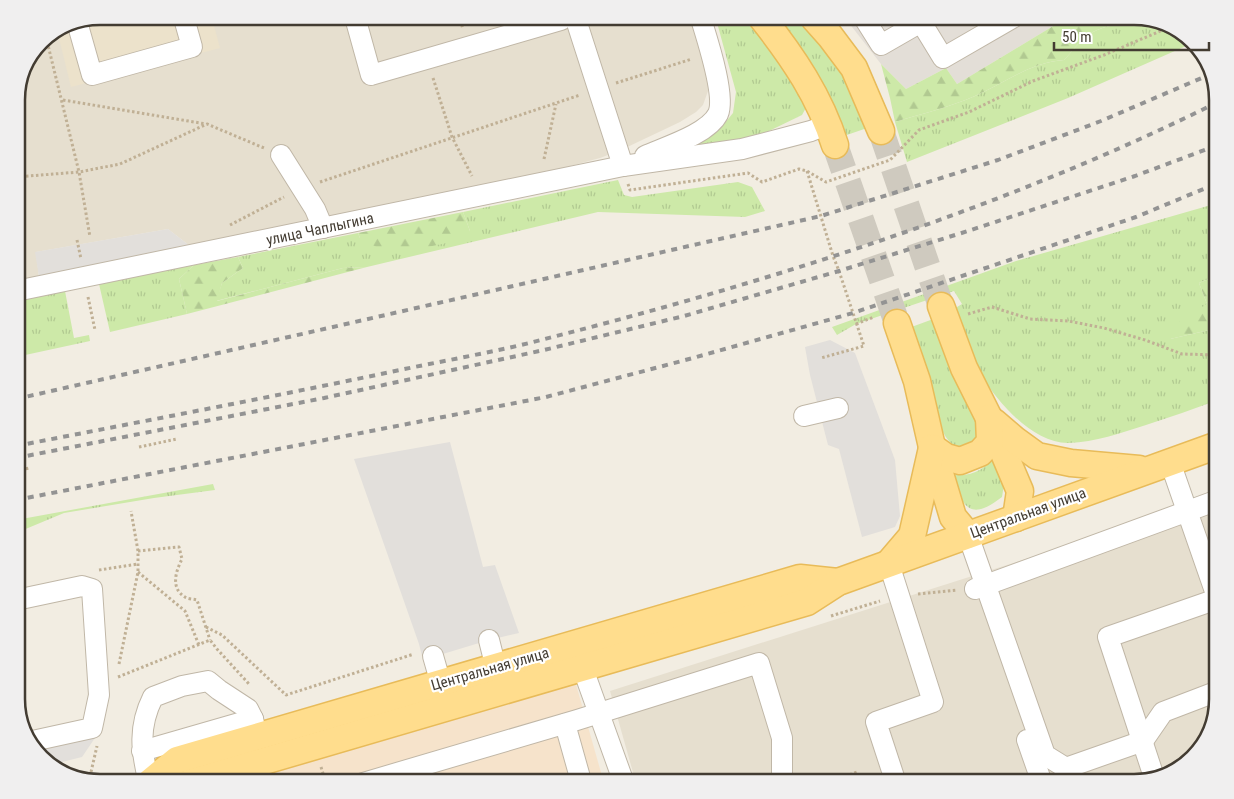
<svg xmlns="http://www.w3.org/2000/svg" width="1234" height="799" viewBox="0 0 1234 799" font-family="'Roboto Condensed',sans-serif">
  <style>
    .residential { fill: #e6dfcf }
    .commercial { fill: #f6e3cb }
    .industrial { fill: #e3ded7 }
    .education { fill: #ece2cb }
    .grass { fill: url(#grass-tufts) }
    .forest { fill: url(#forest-firs) }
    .parking { fill: #e2dfdb }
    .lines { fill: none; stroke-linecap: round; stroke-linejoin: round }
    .major-tunnel { stroke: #cfcabf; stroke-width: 26; stroke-dasharray: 26 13; stroke-linecap: butt }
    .minor-casing { stroke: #c0b7a7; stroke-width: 22 }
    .major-casing { stroke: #e8bb59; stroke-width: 29 }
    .path { stroke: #c0b095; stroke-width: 3; stroke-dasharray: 2.5 2.5; stroke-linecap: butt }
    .minor { stroke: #fff; stroke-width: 20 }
    .major { stroke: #ffdd8d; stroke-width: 26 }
    .rail { stroke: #939393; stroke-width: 4; stroke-dasharray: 6 6; stroke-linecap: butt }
    .labels { text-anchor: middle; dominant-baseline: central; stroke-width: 4.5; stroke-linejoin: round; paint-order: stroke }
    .street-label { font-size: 15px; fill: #433c32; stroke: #fff }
    .rim { fill: none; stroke: #433c32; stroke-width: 2.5 }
  </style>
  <defs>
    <pattern id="grass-tufts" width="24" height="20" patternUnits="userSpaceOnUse" patternTransform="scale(1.25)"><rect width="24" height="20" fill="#cde9a8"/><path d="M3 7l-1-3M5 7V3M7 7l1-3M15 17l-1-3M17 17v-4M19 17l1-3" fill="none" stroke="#b1c991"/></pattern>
    <pattern id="forest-firs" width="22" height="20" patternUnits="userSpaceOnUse" patternTransform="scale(1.25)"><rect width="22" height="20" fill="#cde9a8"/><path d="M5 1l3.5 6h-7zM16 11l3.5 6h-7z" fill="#b1c991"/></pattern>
  </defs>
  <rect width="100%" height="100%" fill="#f2ede2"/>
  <!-- residential -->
  <g class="residential">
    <path d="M694 19 708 83V91L703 105 696 112 680 122 621 150 600 158 507 183 190 246 168 229 36 252 39 277 16 282V95L41 41 68 23Z"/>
    <path d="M1218 498V699L1204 745 1176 772 1134 783H636L610 691Z"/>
  </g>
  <!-- commercial -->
  <path class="commercial" d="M575 681 604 783H235Z"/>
  <!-- industrial -->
  <path class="industrial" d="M1068 17 957 84 946 68 906 89 881 64 845 18Z"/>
  <!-- education -->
  <path class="education" d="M213 22 220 48 71 87 57 30 68 23Z"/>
  <!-- grass -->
  <g class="grass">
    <path d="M772 18H798L830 50 873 126 841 137Z"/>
    <path d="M1139 18 1180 30 1193 43 1068 98 907 162 895 122C921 114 950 107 975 96 1005 83 1031 62 1064 60 1073 51 1081 38 1093 32 1105 25 1124 25 1139 18Z"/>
    <path d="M716 19H751L808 104 802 115 769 131 745 140 673 148 692 142 720 129 733 113 736 92Z"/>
    <path d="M618 180 624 195 632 197 738 182 752 187 765 211 745 217 598 212 367 267 343 268 216 301 222 283 243 268 238 257 358 233 360 238 470 231 463 212Z"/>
    <path d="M1218 203V275L1199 283 1207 304 1170 339 1218 328V400C1194 409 1170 417 1146 425 1121 433 1095 442 1069 443 1034 444 998 403 982 376 971 355 962 332 952 310L962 304 954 291 856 324 837 335 832 327 1016 261Z"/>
    <path d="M194 265 179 279 187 314 110 332 99 284Z"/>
    <path d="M65 291 74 338 89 335 90 341 16 357V300Z"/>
    <path d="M936 318 978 427 979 438 964 451C950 446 945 437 939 424L906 329Z"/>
    <path d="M998 455 1005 478 1002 497C968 523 964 506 949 474 971 478 983 470 998 455Z"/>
    <path d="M213 484 215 490 154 498 64 513 16 533V520Z"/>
  </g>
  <!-- forest -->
  <g class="forest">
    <path d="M1134 16 1139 18C1124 25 1105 25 1093 32 1081 38 1073 51 1064 60 1031 62 1005 83 975 96 950 107 921 114 895 122L890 98 881 64 906 89 946 68 957 84 1068 17Z"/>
    <path d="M463 212 470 231 456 241 418 249 378 248 360 238 358 233Z"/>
    <path d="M238 257 243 268 222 283 217 301 343 268 367 267 187 314 179 279 194 265Z"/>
    <path d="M1218 275V328L1170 339 1166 330 1207 304 1199 283Z"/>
  </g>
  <!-- parking -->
  <g class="parking">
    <path d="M168 229 190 246 39 277 35 252Z"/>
    <path d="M830 340 855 353 895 460 900 516 895 527 862 537 839 449 828 445 810 375 805 347Z"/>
    <path d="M450 442 483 567 495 565 519 633 489 640 423 660 419 644 354 459Z"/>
    <path d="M99 732 82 757 50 765 32 746Z"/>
  </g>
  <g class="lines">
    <!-- major-tunnel -->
    <g class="major-tunnel">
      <path d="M881 131 941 306"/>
      <path d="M835 145 897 323"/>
    </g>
    <defs>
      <g id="minor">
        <path d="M864 18 881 45 921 22 943 58 1014 17"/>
        <path d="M576 20 623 166"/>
        <path d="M356 21 371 75 561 20"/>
        <path d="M77 22 92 75 192 47 185 22"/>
        <path d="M281 155 315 209 323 228"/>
        <path d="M645 156C665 147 708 134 718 114 726 96 707 39 701 19"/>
        <path d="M16 291 623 166 742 149 811 131 829 124"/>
        <path d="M804 416 838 408"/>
        <path d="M1170 462 1218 600"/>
        <path d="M968 535 1045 755 1066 768 1143 741 1163 712 1218 691"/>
        <path d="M889 564 933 702 876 722 896 783"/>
        <path d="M975 589 1218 500"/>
        <path d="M16 600 82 586 92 589 99 695 92 728 28 742"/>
        <path d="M489 640 496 668"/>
        <path d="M433 656 441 684"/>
        <path d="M583 669 624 783"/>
        <path d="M565 724 581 781 577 783"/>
        <path d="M1027 740 1042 783"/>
        <path d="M142 751 253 719"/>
        <path d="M1154 777 1108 637 1217 599"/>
        <path d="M149 783C141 751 138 727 153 697L182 686 208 681 219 690 248 709 253 719 257 737"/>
        <path d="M363 783 577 720 759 663 782 738V783"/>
      </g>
      <g id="major">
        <path d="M762 18C793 57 820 97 835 145"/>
        <path d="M814 18 830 36 854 68 881 131"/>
        <path d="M941 306 964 368 989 418 1020 491 1016 518"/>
        <path d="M897 323 917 381 932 447 953 517 968 535"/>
        <path d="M994 422 1015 440 1037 456 1071 463 1139 469"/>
        <path d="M932 447 946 457 960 461 980 453 990 442 989 418"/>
        <path d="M889 563 912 536 932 448"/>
        <path d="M149 783 177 760 800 578 838 582"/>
        <path d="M189 783 807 602 838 582 1218 445"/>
      </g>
    </defs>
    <!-- minor casing -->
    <use href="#minor" class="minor-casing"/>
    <!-- major casing -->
    <use href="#major" class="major-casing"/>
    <!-- path -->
    <g class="path">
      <path d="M460 20 463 29"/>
      <path d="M46 37 79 172 90 237"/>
      <path d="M39 44H48"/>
      <path d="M433 78 452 137 472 176"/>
      <path d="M616 83 692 59"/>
      <path d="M63 100 206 124"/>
      <path d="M544 159 556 104"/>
      <path d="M807 171 833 256 839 271 864 346 821 358"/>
      <path d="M16 177 79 172 120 164 207 124 264 148"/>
      <path d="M320 182 580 95"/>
      <path d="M628 184 630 190 748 173 762 182 799 169 807 171 826 182 890 160 919 130 969 112 1033 81 1104 55 1170 27"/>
      <path d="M230 225 284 197"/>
      <path d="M77 240 81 259"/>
      <path d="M88 297 95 330"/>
      <path d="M968 314 992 307 1030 319 1068 321 1104 328 1145 340 1182 354 1218 355"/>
      <path d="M856 324 874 317"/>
      <path d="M139 447 177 439"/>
      <path d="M21 470 29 468"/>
      <path d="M16 546 23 549"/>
      <path d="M138 551 179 547 182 559C176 571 170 588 185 597 188 599 193 599 197 600L210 640"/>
      <path d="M99 570 138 564"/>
      <path d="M138 572 185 611 199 645"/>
      <path d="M918 594 957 590"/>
      <path d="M831 616 880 601"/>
      <path d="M206 627 222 635 286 695 414 654"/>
      <path d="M119 664 138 572V551L131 511"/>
      <path d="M118 677 210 640 217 649 249 684"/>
      <path d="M321 767 326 783"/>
      <path d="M91 772 97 746"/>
      <path d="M826 783 857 772 860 783"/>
    </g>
    <!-- minor -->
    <use href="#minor" class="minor"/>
    <!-- major -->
    <use href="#major" class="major"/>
    <!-- rail -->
    <g class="rail">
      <path d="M16 399 821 216 998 160 1101 121 1211 74"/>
      <path d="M16 446C144 421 272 397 400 370 447 360 495 352 541 340 772 281 1005 208 1218 102"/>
      <path d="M16 458 324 398 544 350 684 316 839 271 968 231 1135 176 1218 145"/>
      <path d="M16 500 546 397 693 358 853 313 1136 217 1218 183"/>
    </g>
  </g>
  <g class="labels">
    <!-- street labels -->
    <g class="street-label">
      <text transform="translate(320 229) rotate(-12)">улица Чаплыгина</text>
      <text transform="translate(1028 513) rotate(-20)">Центральная улица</text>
      <text transform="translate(490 669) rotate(-16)">Центральная улица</text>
    </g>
  </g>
  <!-- crop -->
  <path d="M0 0H1234V799H0ZM100 25H1134A75 75 0 0 1 1209 100V699A75 75 0 0 1 1134 774H100A75 75 0 0 1 25 699V100A75 75 0 0 1 100 25Z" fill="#f0efef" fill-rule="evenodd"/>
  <path class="rim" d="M100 25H1134A75 75 0 0 1 1209 100V699A75 75 0 0 1 1134 774H100A75 75 0 0 1 25 699V100A75 75 0 0 1 100 25Z"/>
  <!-- scale -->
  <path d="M1054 42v8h155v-8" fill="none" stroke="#433c32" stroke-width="2.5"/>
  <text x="1062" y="42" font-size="15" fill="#433c32" stroke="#ffffff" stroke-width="4" paint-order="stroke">50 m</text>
</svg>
